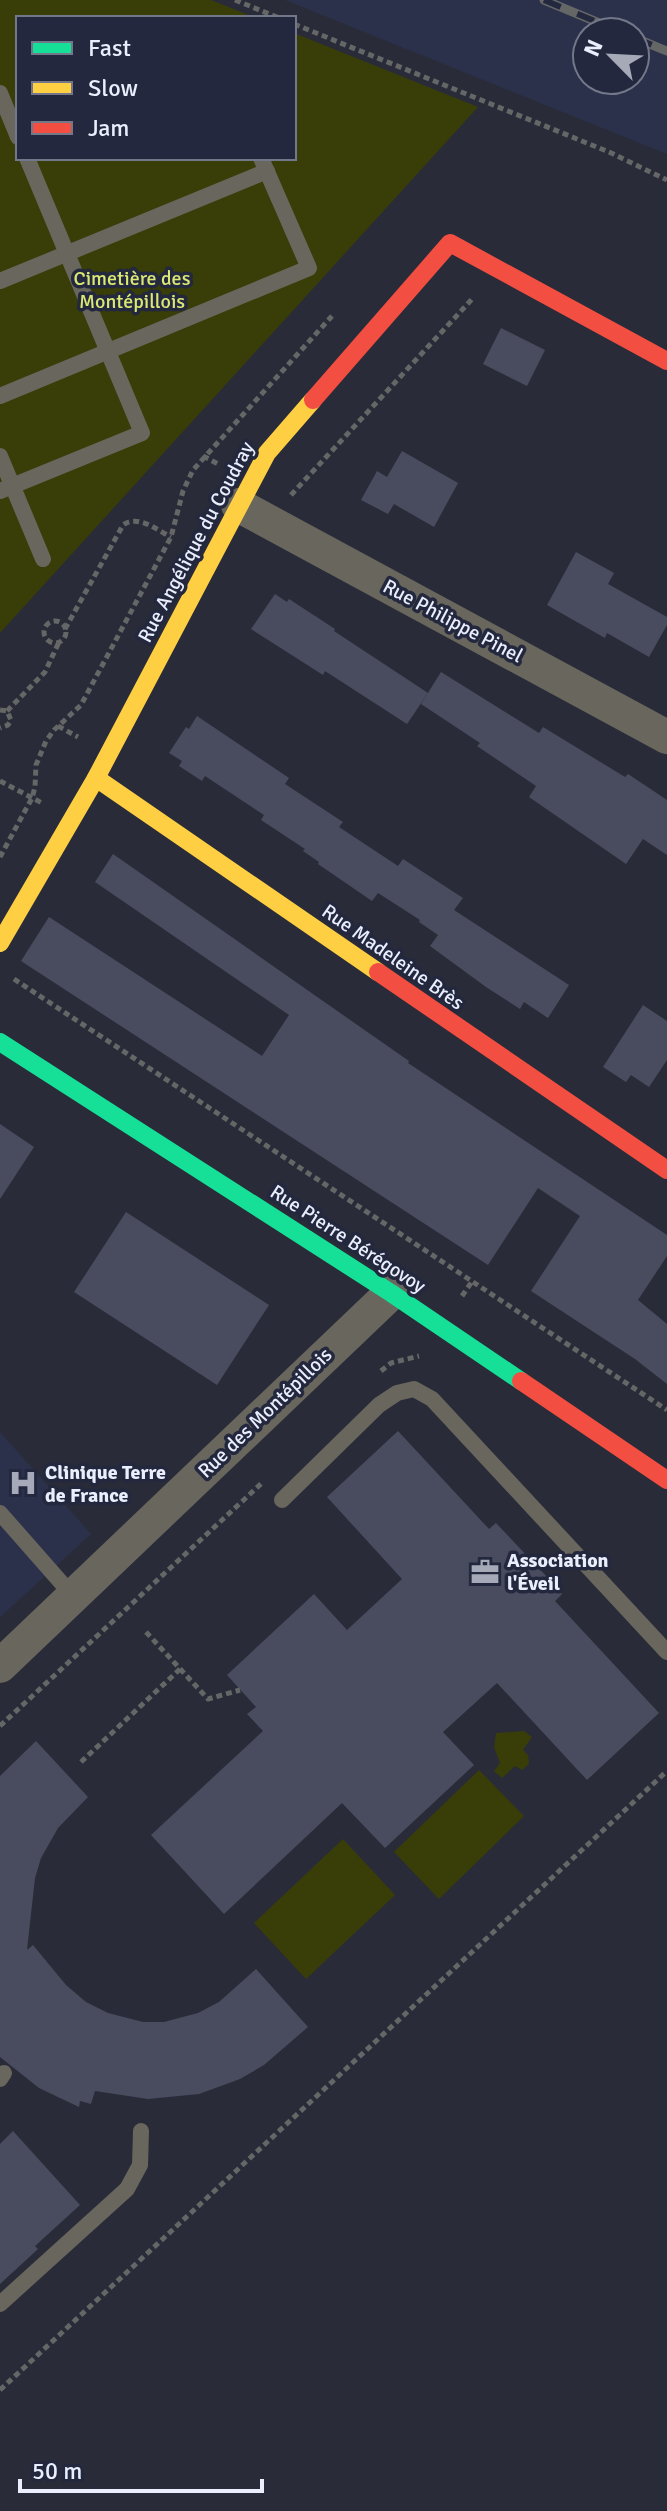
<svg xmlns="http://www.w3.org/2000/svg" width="667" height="2511" viewBox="0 0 667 2511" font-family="Signika,sans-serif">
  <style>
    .built { fill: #2b314a; fill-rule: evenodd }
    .green { fill: #393d08 }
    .building { fill: #494c5f }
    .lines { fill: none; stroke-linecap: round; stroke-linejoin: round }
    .path { stroke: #656666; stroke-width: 5; stroke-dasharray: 6 4; stroke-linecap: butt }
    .lane { stroke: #68665d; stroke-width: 16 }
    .street { stroke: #68665d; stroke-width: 34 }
    .fast { stroke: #16e098; stroke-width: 18 }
    .slow { stroke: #ffcf43; stroke-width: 18 }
    .jam { stroke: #f24e42; stroke-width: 18 }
    .rail-casing { stroke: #656666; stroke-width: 9 }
    .rail { stroke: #23283e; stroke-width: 6; stroke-dasharray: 18; stroke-linecap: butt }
    .labels { text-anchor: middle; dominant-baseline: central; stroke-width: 7; stroke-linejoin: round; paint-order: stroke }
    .park-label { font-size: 20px; fill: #dbe874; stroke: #23283e }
    .street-label { font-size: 20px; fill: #eaeefd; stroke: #23283e }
    .poi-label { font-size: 20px; font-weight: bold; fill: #eaeefd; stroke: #23283e; text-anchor: start }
  </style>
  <rect width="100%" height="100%" fill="#292c38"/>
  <!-- built -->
  <g class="built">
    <path d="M285 0H667V154ZM587 32H635V80H587Z"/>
    <path d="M0 1432 91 1534 0 1617Z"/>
  </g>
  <!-- green -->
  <g class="green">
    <path d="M0 0H211L256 18H18V158H294V33L478 107 0 633Z"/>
    <path d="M524 1731 532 1737 523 1750 528 1755 529 1764 522 1770 515 1766 502 1778 494 1771 500 1763 494 1747 496 1733Z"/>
    <path d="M479 1770 524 1816 439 1899 394 1852Z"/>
    <path d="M343 1839 395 1895 306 1979 254 1923Z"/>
  </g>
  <!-- building -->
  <g class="building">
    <path d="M501 328 545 350 527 386 483 364Z"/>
    <path d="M402 451 458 483 434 527 394 504 388 514 361 500 377 471 387 477Z"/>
    <path d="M576 552 614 573 608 584 667 617V625L649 657 607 633 605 638 547 605Z"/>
    <path d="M275 594 287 602 289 599 335 629 334 631 428 693 407 724 325 671 323 675 251 629Z"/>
    <path d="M441 672 539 733 543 727 625 777 628 774 667 800V855L643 839 626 864 529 797 536 786 477 746 480 743 421 704Z"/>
    <path d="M197 716 289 778 285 784 343 822 339 827 398 866 403 859 463 898 454 910 569 985 548 1018 524 1002 520 1009 486 987 430 946 438 935 419 922 420 920 378 893 372 901 318 864 319 862 303 851 305 849 261 820 264 815 205 776 202 781 179 766 182 761 169 753 186 727 189 729Z"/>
    <path d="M113 854 323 1001 409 1061 408 1063 667 1235V1256L638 1300 667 1324V1384L635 1359 531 1291 580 1216 538 1188 488 1265 21 961 49 917 262 1056 289 1015 95 882Z"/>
    <path d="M643 1005 667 1021V1060L649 1087 631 1075 626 1082 603 1067Z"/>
    <path d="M0 1124 34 1147 0 1199Z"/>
    <path d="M126 1212 269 1305 217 1385 74 1292Z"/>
    <path d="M398 1431 489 1529 496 1523 549 1579 562 1594 555 1601 659 1713 587 1780 497 1683 443 1732 474 1765 385 1848 342 1803 224 1914 151 1835 263 1731 247 1714 256 1707 227 1675 314 1594 347 1630 402 1579 327 1497Z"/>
    <path d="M36 1741 88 1797 58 1828 41 1858 35 1878 27 1950 33 1945 66 1985 86 2002 108 2013 143 2022H164L198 2013 219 2002 256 1969 308 2027 264 2065 240 2079 199 2094 148 2099 95 2091 91 2104 80 2101 79 2107 39 2088 0 2057V1776Z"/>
    <path d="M13 2131 80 2205 35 2246 38 2249 0 2284V2144Z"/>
  </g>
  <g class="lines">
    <!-- path -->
    <g class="path">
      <path d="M235 0 279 18"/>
      <path d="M294 24 609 152 667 180"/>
      <path d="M203 456 220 465"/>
      <path d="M291 495 474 297"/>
      <circle cx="55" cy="632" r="11"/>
      <path d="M65 629 123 525C138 514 157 530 171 537"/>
      <path d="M0 710 7 711 11 720 8 725 0 728"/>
      <path d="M7 711 45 672 59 642"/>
      <path d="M58 726 78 737"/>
      <path d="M0 781 42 803"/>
      <path d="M0 857 32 798 35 787 36 765 46 741 54 730 81 705 171 537 183 491 193 470 332 316"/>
      <path d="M14 979 667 1410"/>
      <path d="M462 1296 473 1280"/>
      <path d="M381 1371 391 1363 419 1356"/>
      <path d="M146 1632 208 1699 240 1690"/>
      <path d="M0 1726 263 1482"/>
      <path d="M81 1762 180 1669"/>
      <path d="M0 2390 667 1771"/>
    </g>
    <!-- lane -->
    <g class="lane">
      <path d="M0 93 18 137"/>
      <path d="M0 281 267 171"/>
      <path d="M0 396 309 268 261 158"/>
      <path d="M0 456 43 559"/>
      <path d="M0 491 142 433 27 158"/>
      <path d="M282 1500 379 1405 397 1393 414 1389 432 1399 667 1652"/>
      <path d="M0 1513 73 1596"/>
      <path d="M0 2079 4 2073"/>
      <path d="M0 2304 127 2189 140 2165 141 2131"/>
    </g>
    <!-- street -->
    <g class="street">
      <path d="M238 505 667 737"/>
      <path d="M0 1666 391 1293"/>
    </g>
    <!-- fast -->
    <path class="fast" d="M0 1042 391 1293 521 1381"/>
    <!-- slow -->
    <g class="slow">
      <path d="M96 778 378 972"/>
      <path d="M0 943 96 778 267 453 313 400"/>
    </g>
    <!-- jam -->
    <g class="jam">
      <path d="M313 400 450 243 667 361"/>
      <path d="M378 972 667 1170"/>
      <path d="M521 1381 667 1480"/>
    </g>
    <defs>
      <g id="rail">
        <path d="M544 0 621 32"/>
        <path d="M635 38 667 51"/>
      </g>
    </defs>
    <!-- rail casing -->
    <use href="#rail" class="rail-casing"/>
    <!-- rail -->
    <use href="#rail" class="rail"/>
  </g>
  <!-- icons -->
  <defs>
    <symbol id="hospital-bare" viewBox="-9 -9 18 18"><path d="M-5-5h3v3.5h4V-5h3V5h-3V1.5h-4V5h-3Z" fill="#a6aab8" stroke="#23283e" stroke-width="2.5" paint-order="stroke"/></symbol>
    <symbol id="office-bare" viewBox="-9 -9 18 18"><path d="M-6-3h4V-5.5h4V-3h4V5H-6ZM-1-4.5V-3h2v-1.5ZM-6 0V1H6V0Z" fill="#a6aab8" stroke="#23283e" stroke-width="2.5" paint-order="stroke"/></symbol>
  </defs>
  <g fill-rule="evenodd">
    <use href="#hospital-bare" x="3" y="1463" width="40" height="40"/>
    <use href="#office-bare" x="465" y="1552" width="40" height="40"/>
  </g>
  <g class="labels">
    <!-- park labels -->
    <g class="park-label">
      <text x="132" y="278">Cimetière des<tspan x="132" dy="23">Montépillois</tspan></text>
    </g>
    <!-- street labels -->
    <g class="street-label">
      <text transform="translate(196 542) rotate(-62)">Rue Angélique du Coudray</text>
      <text transform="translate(453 621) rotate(28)">Rue Philippe Pinel</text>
      <text transform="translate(393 957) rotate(35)">Rue Madeleine Brès</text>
      <text transform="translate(348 1239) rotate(33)">Rue Pierre Bérégovoy</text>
      <text transform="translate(265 1413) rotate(-44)">Rue des Montépillois</text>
    </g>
    <!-- poi labels -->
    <g class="poi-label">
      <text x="45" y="1472">Clinique Terre<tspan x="45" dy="23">de France</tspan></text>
      <text x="507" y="1560">Association<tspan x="507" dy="23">l'Éveil</tspan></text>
    </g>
  </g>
  <!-- legend -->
  <rect x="16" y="16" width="280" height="144" fill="#23283e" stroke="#73778a" stroke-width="2"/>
  <rect x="32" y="42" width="40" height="12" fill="#16e098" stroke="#73778a" stroke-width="2"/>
  <text x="88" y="56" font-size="24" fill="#eaeefd">Fast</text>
  <rect x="32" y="82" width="40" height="12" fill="#ffcf43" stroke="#73778a" stroke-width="2"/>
  <text x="88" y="96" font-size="24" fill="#eaeefd">Slow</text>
  <rect x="32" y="122" width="40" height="12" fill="#f24e42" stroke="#73778a" stroke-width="2"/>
  <text x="88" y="136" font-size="24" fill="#eaeefd">Jam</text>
  <!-- north arrow -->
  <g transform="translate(611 56) rotate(294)"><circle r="38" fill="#23283e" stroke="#73778a" stroke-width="2"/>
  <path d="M0-6L14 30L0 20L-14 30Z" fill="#a6aab8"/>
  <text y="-12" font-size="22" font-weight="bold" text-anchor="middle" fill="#eaeefd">N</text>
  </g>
  <!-- scale -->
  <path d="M20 2479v12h242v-12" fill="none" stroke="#eaeefd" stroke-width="4"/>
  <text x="32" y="2479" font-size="24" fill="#eaeefd" stroke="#23283e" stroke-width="6" paint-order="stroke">50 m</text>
</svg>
